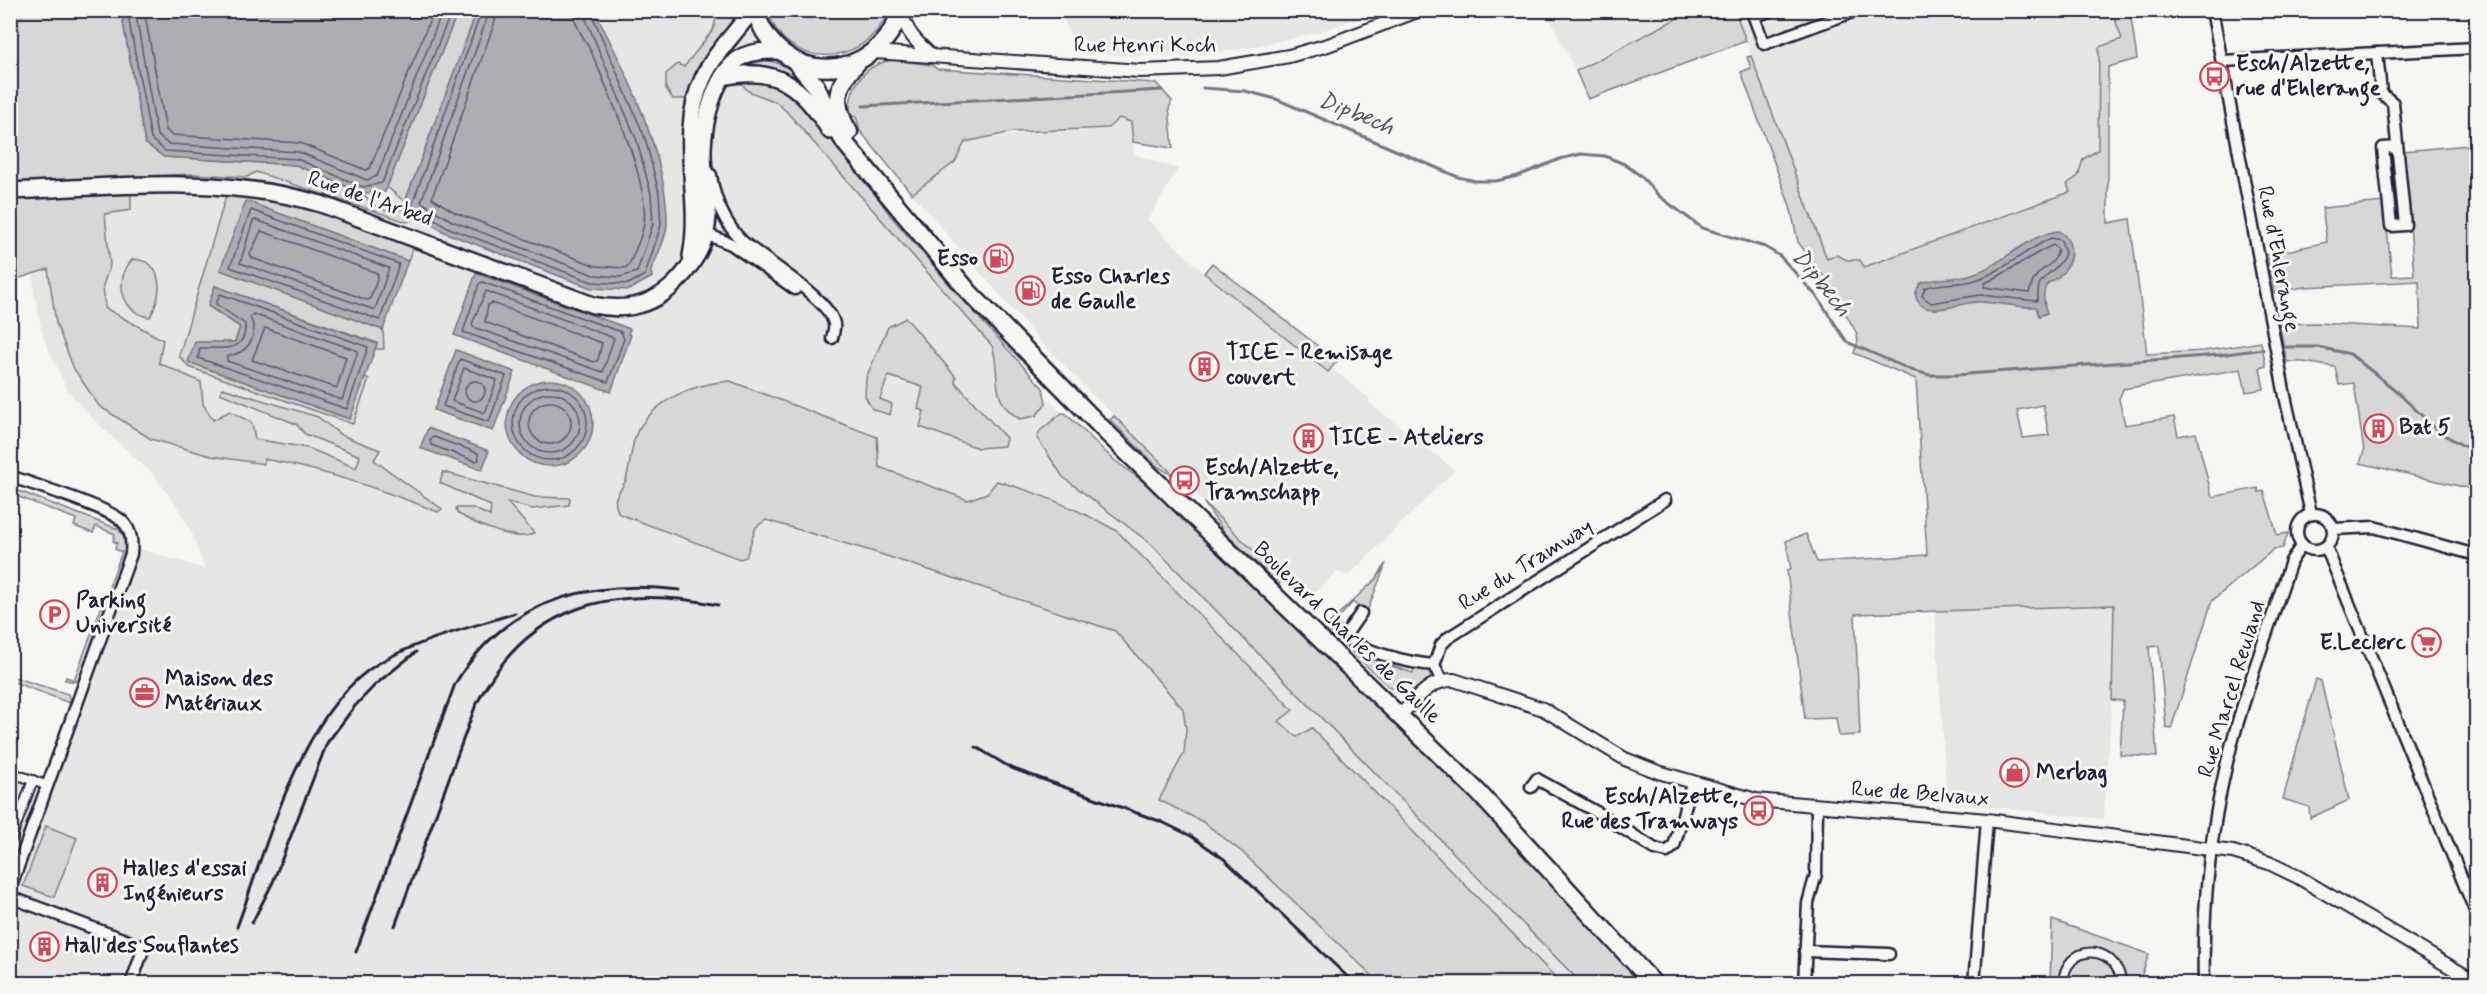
<svg xmlns="http://www.w3.org/2000/svg" width="2487" height="994" viewBox="0 0 2487 994" font-family="Mynerve,sans-serif">
  <style>
    .built { fill: #e6e6e4 }
    .green { fill: #d7d7d7; stroke: #7c7c89; stroke-width: 1.5; fill-rule: evenodd }
    .water { fill: #adadb3; stroke: #757583; stroke-width: 1.5 }
    .lines { fill: none; stroke-linecap: round; stroke-linejoin: round }
    .shore { stroke: #5a5a6b; stroke-width: 1.5 }
    .stream { stroke: #757583; stroke-width: 3 }
    .pedestrian-casing { stroke: #22223b; stroke-width: 12 }
    .minor-casing { stroke: #22223b; stroke-width: 15 }
    .tertiary-casing { stroke: #22223b; stroke-width: 16 }
    .secondary-casing { stroke: #22223b; stroke-width: 20 }
    .primary-casing { stroke: #22223b; stroke-width: 21 }
    .pedestrian { stroke: #f6f6f2; stroke-width: 8 }
    .minor { stroke: #f6f6f2; stroke-width: 10 }
    .tertiary { stroke: #f6f6f2; stroke-width: 12 }
    .secondary { stroke: #f6f6f2; stroke-width: 15 }
    .primary { stroke: #f6f6f2; stroke-width: 16 }
    .rail { stroke: #22223b; stroke-width: 3 }
    .labels { text-anchor: middle; dominant-baseline: central; stroke-width: 6; stroke-linejoin: round; paint-order: stroke }
    .street-label { font-size: 22px; fill: #22223b; stroke: #f6f6f2 }
    .poi-label { font-size: 22px; font-weight: bold; fill: #22223b; stroke: #f6f6f2; text-anchor: start }
    .water-label { font-size: 24px; font-style: italic; fill: #535365; stroke: #f6f6f2 }
  </style>
  <rect width="100%" height="100%" fill="#f6f6f2"/>
  <filter id="ink" filterUnits="userSpaceOnUse"><feTurbulence type="fractalNoise" baseFrequency=".0167" numOctaves="2"/><feDisplacementMap in="SourceGraphic" scale="12" xChannelSelector="R" yChannelSelector="G"/><feConvolveMatrix kernelMatrix="1 2 1 2 8 2 1 2 1" color-interpolation-filters="sRGB"/></filter>
  <g filter="url(#ink)">
    <!-- built -->
    <g class="built">
      <path d="M110 11H718L713 30 684 67 664 82 749 25 755 38 778 63 764 60 748 91 776 102 787 112 985 337 996 356 995 383 1046 403 1047 398 1062 413 1049 426 1594 983H11L10 775 46 788 56 763 62 765 140 549 205 569 191 531 174 502 152 473 93 419 67 390 43 336 34 292 33 274 48 268 95 208 131 210V178Z"/>
      <path d="M1060 11H1380L1319 32 1249 48 1205 54 1132 56 1078 52Z"/>
      <path d="M1546 11H1693L1576 71Z"/>
      <path d="M1735 11H2112L2122 39 2099 47 2098 150 2083 163 2074 180 2067 184 2070 192 1863 267 1860 260 1827 259Z"/>
      <path d="M1119 118 1131 122 1134 154 1178 169 1148 220 1204 273 1328 372 1331 368 1370 399 1368 402 1455 470 1348 576 1337 572 1306 601 1114 416 1039 340 912 194 955 162 965 142Z"/>
      <path d="M2114 605 2112 700 2103 819 1947 802 1935 611Z"/>
    </g>
    <!-- green -->
    <g class="green">
      <path d="M1693 10 1735 11 1746 41 1588 99 1576 71Z"/>
      <path d="M10 11H121L145 143 164 157 296 165 362 193 375 206 392 213 403 208 417 217 407 222 256 172 247 177 193 174 11 182Z"/>
      <path d="M458 11H477L405 202 387 187Z"/>
      <path d="M718 11H744L694 92 685 99H673L666 89V74L678 64 684 67 713 30Z"/>
      <path d="M768 11V10L888 11C867 68 785 72 768 11Z"/>
      <path d="M2112 11H2130L2137 59 2108 67V223L2130 219 2147 354 2204 351 2261 342 2266 366 2260 368 2264 389 2246 392 2241 369 2123 389 2119 399 2125 425 2174 417 2178 436 2196 433 2212 497 2258 488 2259 492 2264 491 2277 535 2288 533 2283 548 2274 549 2212 601 2171 729 2166 728 2159 646 2149 647 2157 757 2120 755 2123 701 2112 700 2114 605 1855 614 1860 735 1839 736 1836 718 1805 719 1787 570 1791 569 1786 541 1806 534 1817 562 1927 555 1916 379 1854 353 1858 341 1856 332 1827 281 1798 242 1790 206 1741 72 1751 68 1747 57 1751 56 1827 259 1837 255 1847 260H1860L1864 267 2070 192 2067 184 2078 176 2083 159 2098 150 2099 47 2122 39ZM2043 405 2049 435 2023 438 2017 410Z"/>
      <path d="M764 60 778 63 806 78 857 168 890 215 961 298 1043 388 1046 403 1036 416 1020 419C987 400 1002 373 992 346L787 112 776 102 748 91 742 84 743 67Z"/>
      <path d="M894 60 932 65 937 69 1156 83 1172 101 1169 108 1173 148 1133 142 1131 122 1119 118 1108 128 1013 132 965 142 955 162 912 194 860 131 856 116 851 117C846 88 865 63 894 60Z"/>
      <path d="M2476 79V490L2360 463 2364 451 2354 383 2339 385 2335 367 2303 362H2287L2279 324 2316 323 2421 329 2419 281 2304 287 2274 293 2267 255 2327 242 2322 208 2384 202 2392 276 2414 275 2404 151 2468 145 2471 81Z"/>
      <path d="M227 192 279 199 414 246 408 261 246 202 221 270 383 330 384 349H375L377 343 215 286 208 306 240 327 235 342 195 343 189 362 349 419 365 378 369 379 353 424 189 367 179 356Z"/>
      <path d="M131 194V210L105 214 110 265 103 285 105 308 163 340 159 363 201 382 203 404 213 420 230 411 252 423 255 439 308 448 356 468 360 456 305 434 296 424 220 393 222 388 318 417 341 435 380 450 374 460 442 509 438 512C381 489 325 470 264 459V464L211 456 151 439 99 406 74 369 56 323 48 269 11 281V199Z"/>
      <path d="M133 259C165 261 163 296 150 317 121 314 113 278 133 259Z"/>
      <path d="M1212 263 1337 361 1328 372 1204 273Z"/>
      <path d="M906 318 956 377 955 382 1006 438 1004 446 978 448 920 427 924 411 918 409 923 387 888 376 880 399 892 404 890 415 872 409 865 396 866 378 888 327Z"/>
      <path d="M730 381 877 437 879 467 968 500 987 493 997 481C1039 493 1078 509 1117 531L1293 710 1279 721 1297 737 1312 728 1561 983H1380L1242 852 1203 822 1159 800 1184 753 1186 729 1183 709 1115 631 871 551 766 520 756 527 746 557 740 559 619 514C609 492 623 494 627 476 631 462 631 442 638 430 658 398 693 384 730 381Z"/>
      <path d="M1062 413H1065L1113 459 1157 492 1468 795 1641 983H1581L1151 544 1063 477 1037 438 1040 431Z"/>
      <path d="M1114 416 1177 478 1157 466 1110 420Z"/>
      <path d="M443 472 535 497 570 498 569 505 532 509 507 502 534 533C518 544 473 523 457 513L456 508H473L490 516 491 506 440 483Z"/>
      <path d="M11 488 118 529 124 536 125 553 80 679 76 682 65 680 66 677 74 680 122 552 115 549 117 543 113 541 115 534 96 526 93 533 74 526 76 519 11 494Z"/>
      <path d="M1204 503 1284 580 1279 584 1225 533Z"/>
      <path d="M1386 563 1366 614 1353 602 1335 622 1341 627 1339 630 1358 646 1356 654 1413 673 1415 666 1428 670 1431 678C1417 691 1405 696 1388 686L1325 627 1377 578Z"/>
      <path d="M10 676 68 694 72 704 11 681Z"/>
      <path d="M2316 679 2321 681 2349 800 2310 818 2309 807 2283 799Z"/>
      <path d="M46 826 77 838 54 897 23 886Z"/>
      <path d="M2052 920 2149 954 2139 983 2050 984Z"/>
    </g>
    <!-- water -->
    <g class="water">
      <path d="M121 11V10L458 11 385 192 362 193 296 165 164 157 145 143Z"/>
      <path d="M477 11H594C625 67 668 158 667 223 667 238 656 257 651 271L652 277 629 290 591 288 446 233 406 209 405 202Z"/>
      <path d="M246 201 408 261 383 330 220 270Z"/>
      <path d="M2059 231C2077 243 2073 265 2057 278 2053 281 2048 282 2046 286 2042 293 2044 306 2047 313L2039 316 2036 307C2017 308 1998 302 1979 302 1962 301 1927 320 1917 300 1914 293 1917 288 1921 283 1937 277 1955 280 1972 274 2003 265 2026 235 2059 231Z"/>
      <path d="M476 273 630 329 628 334 631 335 611 392 454 335Z"/>
      <path d="M215 286 377 344 350 419 188 362 195 342H235L240 327 208 306Z"/>
      <path d="M456 350 515 372 493 431 434 410Z"/>
      <circle cx="550" cy="423" r="43"/>
      <path d="M428 428 489 451 482 470 420 448Z"/>
    </g>
    <g class="lines">
      <!-- shore -->
      <g class="shore">
        <path d="M127 10 151 139 165 151 297 159 363 187 382 183 452 10"/>
        <path d="M135 10 157 135 168 144 299 152 367 180 377 176 443 10"/>
        <path d="M144 10 166 130 171 135 300 143 366 170 370 168 434 10"/>
        <path d="M482 10 412 205 449 228 592 282 628 284 645 275 661 225 659 193 645 138 590 10"/>
        <path d="M490 10 421 202 452 221 594 275 620 277 637 272 653 224 651 194 637 141 582 10"/>
        <path d="M499 10 432 198 456 213 596 266 625 268 629 265C634 252 643 236 644 222 649 180 610 96 593 56 587 41 574 27 573 10"/>
        <path d="M251 210 399 264 380 320 230 267Z"/>
        <path d="M256 220 389 268 375 310 240 263 253 221Z"/>
        <path d="M261 231 377 273 378 277 370 299 367 300 252 258 250 254Z"/>
        <path d="M2051 238 2061 240 2065 254C2058 270 2047 272 2040 283 2037 289 2039 295 2037 301L1980 295 1931 303 1922 296 1925 288C1940 282 1957 285 1972 281 2001 273 2024 251 2051 238Z"/>
        <path d="M2053 245 2058 249C2056 264 2045 266 2037 275 2032 281 2031 287 2029 293L1984 287 1985 283C2009 272 2029 256 2053 245Z"/>
        <path d="M482 282 621 332 624 339 608 382 463 332 479 284Z"/>
        <path d="M486 291 614 338 603 372 473 327 472 324Z"/>
        <path d="M220 294 368 347 347 409 198 358 200 348C222 347 246 355 245 324L216 304Z"/>
        <path d="M492 303 602 343 598 360 594 362 485 322 488 305Z"/>
        <path d="M253 314 358 351 342 400 227 361V356C247 354 260 337 250 317Z"/>
        <path d="M265 328 346 357 337 388 252 360Z"/>
        <path d="M460 359 506 376 489 422 443 406Z"/>
        <path d="M464 368 497 380 485 413 452 401Z"/>
        <circle cx="475" cy="391" r="10"/>
        <circle cx="550" cy="423" r="37"/>
        <circle cx="550" cy="423" r="30"/>
        <circle cx="550" cy="423" r="21"/>
        <path d="M434 437 478 453 479 460 475 461 431 445 430 439Z"/>
      </g>
      <!-- stream -->
      <g class="stream">
        <path d="M1203 88 1245 91 1276 99 1458 177 1475 181H1496L1518 176 1560 159 1581 154 1605 156 1624 164 1641 176 1659 196 1702 228 1765 247 1780 256 1818 298 1847 342 1911 370 1930 375H1955L2219 355 2263 349"/>
        <path d="M863 106 1162 90"/>
        <path d="M2284 347H2318L2350 354 2394 389 2439 432 2476 453"/>
      </g>
      <defs>
        <g id="pedestrian">
          <path d="M10 772 48 786"/>
          <path d="M10 842 33 780"/>
          <path d="M2063 984C2064 943 2116 941 2122 984"/>
        </g>
        <g id="minor">
          <path d="M2212 10 2285 396 2311 514"/>
          <path d="M1752 11 1754 17 1771 10"/>
          <path d="M1754 17 1764 44 1858 10"/>
          <path d="M2377 53 2381 93 2393 103 2405 225 2391 226 2383 148 2397 147"/>
          <path d="M2222 61 2476 48"/>
          <path d="M711 175C714 199 725 224 742 241 762 259 831 300 834 324 835 328 833 334 832 338"/>
          <path d="M701 228 706 234 731 244 795 289"/>
          <path d="M10 476C33 485 112 508 124 523 132 532 132 543 131 554L10 889"/>
          <circle cx="2315" cy="532" r="18"/>
          <path d="M2333 529 2374 527 2476 555"/>
          <path d="M2326 547 2476 913"/>
          <path d="M1361 613 1345 636C1363 652 1409 663 1434 665"/>
          <path d="M1442 680 1434 665 1441 645 1448 638 1665 500"/>
          <path d="M1531 787 1537 779 1600 814 1655 849 1667 852 1674 846 1692 783"/>
          <path d="M10 897 144 947 131 984"/>
          <path d="M1805 951 1889 954"/>
          <path d="M1804 984 1808 903 1816 874 1817 807"/>
          <path d="M1974 984 1987 820"/>
          <path d="M2204 984C2202 909 2210 834 2227 762 2244 694 2269 628 2291 561L2302 545"/>
        </g>
        <g id="tertiary">
          <path d="M901 11C906 32 916 42 932 56"/>
          <path d="M875 52 1140 71 1219 68 1289 56 1328 45 1420 10"/>
          <path d="M1400 715C1417 699 1430 679 1454 680L1543 709 1625 759 1658 772 1756 800 1987 820 2233 852 2269 863 2298 877 2476 982"/>
        </g>
        <g id="secondary">
          <path d="M723 77C777 65 803 87 830 131"/>
          <path d="M10 191C116 187 218 174 321 204L593 305C621 311 648 307 670 288 684 276 700 254 705 236 713 207 702 178 703 149 704 122 713 80 736 61 747 51 765 51 779 51"/>
          <path d="M691 256C703 196 676 136 703 78 715 52 736 33 752 10"/>
        </g>
        <g id="primary">
          <path d="M755 10C778 88 876 86 901 10"/>
          <path d="M795 61 816 86 829 115 845 143 969 292 1107 433 1478 792 1654 984"/>
          <path d="M849 132C832 103 835 87 857 63"/>
        </g>
      </defs>
      <!-- pedestrian casing -->
      <use href="#pedestrian" class="pedestrian-casing"/>
      <!-- minor casing -->
      <use href="#minor" class="minor-casing"/>
      <!-- tertiary casing -->
      <use href="#tertiary" class="tertiary-casing"/>
      <!-- secondary casing -->
      <use href="#secondary" class="secondary-casing"/>
      <!-- primary casing -->
      <use href="#primary" class="primary-casing"/>
      <!-- pedestrian -->
      <use href="#pedestrian" class="pedestrian"/>
      <!-- minor -->
      <use href="#minor" class="minor"/>
      <!-- tertiary -->
      <use href="#tertiary" class="tertiary"/>
      <!-- secondary -->
      <use href="#secondary" class="secondary"/>
      <!-- primary -->
      <use href="#primary" class="primary"/>
      <!-- rail -->
      <g class="rail">
        <path d="M976 747 1011 768 1162 822 1191 836 1224 859 1355 984"/>
        <path d="M252 923 273 882 327 743 355 706 376 684 416 652"/>
        <path d="M395 926 475 707C526 604 612 584 718 605"/>
        <path d="M237 927C267 846 302 709 379 663 420 639 470 628 515 613"/>
        <path d="M356 952 455 684C505 600 587 579 680 590"/>
      </g>
    </g>
  </g>
  <!-- icons -->
  <defs>
    <symbol id="bus-ring" viewBox="-11 -11 22 22"><circle r="9.5" fill="#f6f6f2" stroke="#d1495b" stroke-width="1.5"/><path d="M-5-6H5V4H4V6H2V4H-2V6H-4V4H-5ZM-3.5-4V0h7V-4ZM-3.5 1.2v1.5H-2V1.2ZM2 1.2v1.5H3.5V1.2Z" fill="#d1495b"/></symbol>
    <symbol id="fuel-ring" viewBox="-11 -11 22 22"><circle r="9.5" fill="#f6f6f2" stroke="#d1495b" stroke-width="1.5"/><path d="M-5.5-6h7V0h2V4h1.3V-2.5L3-4.5l.8-.8L6-3V5H2.5V1h-1V6h-7ZM-4.2-4.7v3.2H.2V-4.7Z" fill="#d1495b"/></symbol>
    <symbol id="building-ring" viewBox="-11 -11 22 22"><circle r="9.5" fill="#f6f6f2" stroke="#d1495b" stroke-width="1.5"/><path d="M-4-6H4V6H1V3H-1V6H-4ZM-2.5-4.3h1.7v1.8h-1.7ZM.8-4.3h1.7v1.8H.8ZM-2.5-1h1.7V.8h-1.7ZM.8-1h1.7V.8H.8Z" fill="#d1495b"/></symbol>
    <symbol id="parking-ring" viewBox="-11 -11 22 22"><circle r="9.5" fill="#f6f6f2" stroke="#d1495b" stroke-width="1.5"/><path d="M-3.5-5.5H1a3.5 3.5 0 0 1 0 7H-1V5.5H-3.5ZM-1-3.4V-.6H.8a1.4 1.4 0 0 0 0-2.8Z" fill="#d1495b"/></symbol>
    <symbol id="supermarket-ring" viewBox="-11 -11 22 22"><circle r="9.5" fill="#f6f6f2" stroke="#d1495b" stroke-width="1.5"/><path d="M-6-5.5h2.5l.6 2H6L4.5 2H-2.5L-4.4-4H-6ZM-1.5 3.2a1.3 1.3 0 1 0 .1 0ZM3 3.2a1.3 1.3 0 1 0 .1 0Z" fill="#d1495b"/></symbol>
    <symbol id="office-ring" viewBox="-11 -11 22 22"><circle r="9.5" fill="#f6f6f2" stroke="#d1495b" stroke-width="1.5"/><path d="M-6-3h4V-5.5h4V-3h4V5H-6ZM-1-4.5V-3h2v-1.5ZM-6 0V1H6V0Z" fill="#d1495b"/></symbol>
    <symbol id="shop-ring" viewBox="-11 -11 22 22"><circle r="9.5" fill="#f6f6f2" stroke="#d1495b" stroke-width="1.5"/><path d="M-5-2.5h2.3a2.7 3.5 0 0 1 5.4 0H5L5.5 6h-11ZM-1.5-2.5h3a1.5 2.3 0 0 0-3 0Z" fill="#d1495b"/></symbol>
  </defs>
  <g fill-rule="evenodd">
    <use href="#bus-ring" x="2198" y="60" width="33" height="33"/>
    <use href="#fuel-ring" x="982" y="242" width="33" height="33"/>
    <use href="#fuel-ring" x="1014" y="274" width="33" height="33"/>
    <use href="#building-ring" x="1188" y="350" width="33" height="33"/>
    <use href="#building-ring" x="2362" y="412" width="33" height="33"/>
    <use href="#building-ring" x="1292" y="422" width="33" height="33"/>
    <use href="#bus-ring" x="1168" y="464" width="33" height="33"/>
    <use href="#parking-ring" x="38" y="598" width="33" height="33"/>
    <use href="#supermarket-ring" x="2410" y="626" width="33" height="33"/>
    <use href="#office-ring" x="128" y="676" width="33" height="33"/>
    <use href="#shop-ring" x="1998" y="756" width="33" height="33"/>
    <use href="#bus-ring" x="1742" y="794" width="33" height="33"/>
    <use href="#building-ring" x="86" y="866" width="33" height="33"/>
    <use href="#building-ring" x="28" y="930" width="33" height="33"/>
  </g>
  <g class="labels">
    <!-- street labels -->
    <g class="street-label">
      <text x="1145" y="46">Rue Henri Koch</text>
      <text transform="translate(370 199) rotate(19)">Rue de l'Arbed</text>
      <text transform="translate(2278 259) rotate(79)">Rue d'Ehlerange</text>
      <text transform="translate(1526 565) rotate(-32)">Rue du Tramway</text>
      <text transform="translate(1347 633) rotate(44)">Boulevard Charles de Gaulle</text>
      <text transform="translate(2232 689) rotate(-73)">Rue Marcel Reuland</text>
      <text transform="translate(1920 794) rotate(4)">Rue de Belvaux</text>
    </g>
    <!-- poi labels -->
    <g class="poi-label">
      <text x="2236" y="64">Esch/Alzette,<tspan x="2236" dy="25">rue d'Ehlerange</tspan></text>
      <text x="978" y="259" text-anchor="end">Esso</text>
      <text x="1051" y="277">Esso Charles<tspan x="1051" dy="25">de Gaulle</tspan></text>
      <text x="1226" y="353">TICE - Remisage<tspan x="1226" dy="25">couvert</tspan></text>
      <text x="2399" y="428">Bat 5</text>
      <text x="1329" y="438">TICE - Ateliers</text>
      <text x="1205" y="468">Esch/Alzette,<tspan x="1205" dy="25">Tramschapp</tspan></text>
      <text x="76" y="601">Parking<tspan x="76" dy="25">Université</tspan></text>
      <text x="2406" y="643" text-anchor="end">E.Leclerc</text>
      <text x="165" y="679">Maison des<tspan x="165" dy="25">Matériaux</tspan></text>
      <text x="2036" y="773">Merbag</text>
      <text x="1738" y="797" text-anchor="end">Esch/Alzette,<tspan x="1738" dy="25">Rue des Tramways</tspan></text>
      <text x="123" y="869">Halles d'essai<tspan x="123" dy="25">Ingénieurs</tspan></text>
      <text x="65" y="946">Hall des Souflantes</text>
    </g>
    <!-- water labels -->
    <g class="water-label">
      <text transform="translate(1356 114) rotate(22)">Dipbech</text>
      <text transform="translate(1821 283) rotate(51)">Dipbech</text>
    </g>
  </g>
  <!-- margin -->
  <rect width="2487" height="994" fill="none" stroke="#f6f6f2" stroke-width="36"/>
  <rect x="18" y="18" width="2451" height="958" fill="none" stroke="#22223b" stroke-width="2" filter="url(#ink)"/>
</svg>
